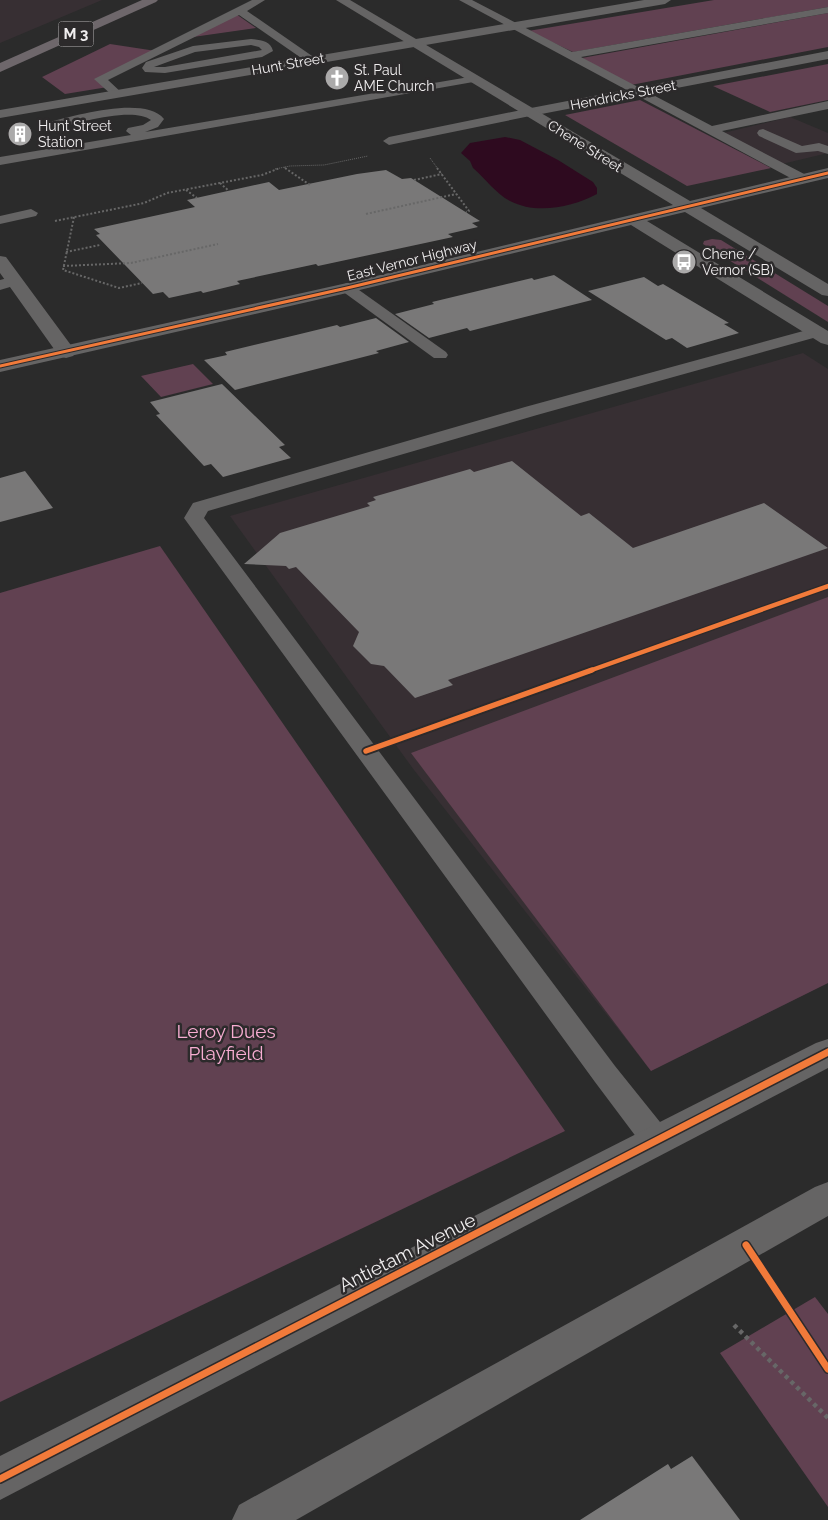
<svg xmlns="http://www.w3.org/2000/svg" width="828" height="1520" viewBox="0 0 828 1520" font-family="Raleway,sans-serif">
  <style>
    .built { fill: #372f33 }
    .green { fill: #614151 }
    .water { fill: #2e0a1f }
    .building { fill: #797878 }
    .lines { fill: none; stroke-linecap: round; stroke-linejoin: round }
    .path-far2 { stroke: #676767; stroke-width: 1; stroke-dasharray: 1 1; stroke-linecap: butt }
    .path-far1 { stroke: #676767; stroke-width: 2; stroke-dasharray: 2 2; stroke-linecap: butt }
    .path { stroke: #676767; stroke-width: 4.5; stroke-dasharray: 4 4; stroke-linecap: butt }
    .lane { fill: #656464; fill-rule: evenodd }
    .street { fill: #656464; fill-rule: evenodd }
    .secondary { fill: #656464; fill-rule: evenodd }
    .primary { fill: #6e676b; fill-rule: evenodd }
    .cycleway-far3-casing { stroke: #2c2a2b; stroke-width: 5 }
    .cycleway-far2-casing { stroke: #2c2a2b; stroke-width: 7 }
    .cycleway-far1-casing { stroke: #2c2a2b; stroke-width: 9 }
    .cycleway-casing { stroke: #2c2a2b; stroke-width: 10 }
    .cycleway-far3 { stroke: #f17a3a; stroke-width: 3 }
    .cycleway-far2 { stroke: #f17a3a; stroke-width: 4.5 }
    .cycleway-far1 { stroke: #f17a3a; stroke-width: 5.5 }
    .cycleway { stroke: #f17a3a; stroke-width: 7 }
    .labels { text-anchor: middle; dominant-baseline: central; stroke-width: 5; stroke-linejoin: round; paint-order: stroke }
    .far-street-label { font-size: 14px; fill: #f0eeef; stroke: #2c2a2b }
    .far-poi-label { font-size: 14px; fill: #f0eeef; stroke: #2c2a2b; text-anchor: start }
    .shield { fill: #2c2a2b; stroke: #b5b3b4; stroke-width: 1 }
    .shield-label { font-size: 15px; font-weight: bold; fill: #f0eeef }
    .near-park-label { font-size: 19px; fill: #f8add2; stroke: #2c2a2b }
    .near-street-label { font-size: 19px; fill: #f0eeef; stroke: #2c2a2b }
  </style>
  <rect width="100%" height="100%" fill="#2b2b2b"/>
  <!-- built -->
  <g class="built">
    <path d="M0 0H102L0 43Z"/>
    <path d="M790 117 828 133V153L782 164 723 133Z"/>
    <path d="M803 353 828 369V983L651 1071 414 770 230 516Z"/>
  </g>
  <!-- green -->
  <g class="green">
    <path d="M714 0H828V7L573 52 528 31Z"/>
    <path d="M828 13V47L631 85 582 58Z"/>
    <path d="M236 14 256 28 193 37Z"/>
    <path d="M110 44 156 51 100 79 108 87 65 94 42 77Z"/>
    <path d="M828 64V100L770 112 713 86Z"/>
    <path d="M640 100 771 168 687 186 565 115Z"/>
    <path d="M712 239 721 240 828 306V322L703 244 704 241Z"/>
    <path d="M193 364 213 384 161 397 141 376Z"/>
    <path d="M160 546 565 1131 0 1402V593Z"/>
    <path d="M828 597V983L651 1071 411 753Z"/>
    <path d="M815 1297 828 1314V1507L720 1353Z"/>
  </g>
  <!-- water -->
  <path class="water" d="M505 137 520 140 558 160 593 182 597 188V194C572 207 537 215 510 201 496 194 485 178 473 168L470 161 461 153 470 143Z"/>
  <!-- building -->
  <g class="building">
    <path d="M386 170 402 179 411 178 480 221 472 223 478 227 448 234 453 237 318 266 316 264 237 281 240 284 203 293 201 291 169 298 163 292 153 294 96 235 100 234 94 229 195 207 187 200 269 182 279 190 357 174Z"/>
    <path d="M554 275 592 300 470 331 467 328 429 338 395 314 434 304 432 302 532 278 534 280Z"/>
    <path d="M644 277 658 286 663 284 729 323 724 324 739 333 687 348 672 338 666 340 588 291Z"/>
    <path d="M376 318 409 342 376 351 379 353 235 390 204 360 227 355 225 352 296 335 337 325 340 327Z"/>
    <path d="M222 384 285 445 279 447 291 458 223 477 211 464 204 466 156 415 160 414 150 402Z"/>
    <path d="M512 461 581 516 589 513 633 548 764 503 828 548 448 680 453 685 415 698 384 666 371 664 353 646 359 632 296 567 289 569 286 566 244 564 280 533 370 506 367 503 376 500 373 497 470 469 474 472Z"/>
    <path d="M25 471 53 508 0 522V478Z"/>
    <path d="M692 1456 740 1520H580L668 1464 671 1469Z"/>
  </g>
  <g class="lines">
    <!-- path-far2 -->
    <g class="path-far2">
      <path d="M430 158 438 169"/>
      <path d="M284 167 287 169"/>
      <path d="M275 169 290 166 324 165 368 156"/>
    </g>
    <!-- path-far1 -->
    <g class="path-far1">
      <path d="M285 168 310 185"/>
      <path d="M437 168 469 211 466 212"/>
      <path d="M414 180 442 174"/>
      <path d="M220 183 229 191"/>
      <path d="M186 190 197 198"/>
      <path d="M366 214 456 194"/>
      <path d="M74 217 63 270 119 288 142 283"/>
      <path d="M55 221 144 203 167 193 262 175 280 168"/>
      <path d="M66 252 100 245"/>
      <path d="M63 266 131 263 218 244"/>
    </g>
    <!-- path -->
    <path class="path" d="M734 1325 828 1418"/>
    <!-- lane -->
    <g class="lane">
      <path d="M252 0H265L247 11 315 58 317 60 315 62H307L239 15 108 80 123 94 121 96H113L94 79Z"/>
      <path d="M459 0H472L572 52 828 7V13L581 57 712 126 828 101V109L722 131 808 176 810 179 803 183 798 182Z"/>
      <path d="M251 39C260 40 271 41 273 51L262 57 165 73 145 72 142 68 146 62 193 46ZM251 45 259 47 262 50 165 67H154L195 52Z"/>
      <path d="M475 76 479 77 481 79 479 81 0 165V157L131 135 126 131 128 128 143 125 151 120C132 106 75 124 53 129L47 125 49 122C74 116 145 95 164 119L158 127 145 132Z"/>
      <path d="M531 108 535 109 537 112 535 115 389 145 383 141 389 137Z"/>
      <path d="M763 129 802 146 819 143 828 146V154L818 151 796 153 759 136 757 133 759 130Z"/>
      <path d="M31 209 38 213 36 216 0 224V216Z"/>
      <path d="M15 276 20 278 23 281 20 284 0 290V280Z"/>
      <path d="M347 283 352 285 446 352 448 355 446 358H434L342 291 339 288 342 285Z"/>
      <path d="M818 327 824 329 826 332 824 335 537 415 208 511 204 518 615 1066 668 1132 672 1141 668 1150 657 1154 646 1150 595 1082 184 518 193 503 525 407Z"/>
    </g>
    <!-- street -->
    <g class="street">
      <path d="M644 0H671L665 4 0 118V110Z"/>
      <path d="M828 51V59L531 116 524 112 531 108Z"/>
      <path d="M0 256 6 257 73 348 76 352 73 356 66 358 59 356 0 273Z"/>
    </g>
    <!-- secondary -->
    <g class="secondary">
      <path d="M336 0H350L690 201 828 168V178L701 208 828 284V296L822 295 685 212 647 221 828 331V345L821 343 631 225 347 293 0 372V360L347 283 673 205Z"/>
      <path d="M828 1039V1068L0 1500V1456L816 1043Z"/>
      <path d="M828 1182V1216L296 1520H232L239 1505 815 1187Z"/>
    </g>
    <!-- primary -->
    <path class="primary" d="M142 0H158L156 2 0 72V63Z"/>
    <defs>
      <path id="cycleway-far3" d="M0 366 347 288 828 173"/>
      <path id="cycleway-far2" d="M589 671 828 586"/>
      <path id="cycleway-far1" d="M366 751 592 670"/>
      <g id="cycleway">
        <path d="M746 1245 828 1369"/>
        <path d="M0 1479 828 1052"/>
      </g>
    </defs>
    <!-- cycleway-far3 casing -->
    <use href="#cycleway-far3" class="cycleway-far3-casing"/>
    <!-- cycleway-far2 casing -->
    <use href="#cycleway-far2" class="cycleway-far2-casing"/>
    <!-- cycleway-far1 casing -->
    <use href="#cycleway-far1" class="cycleway-far1-casing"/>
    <!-- cycleway casing -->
    <use href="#cycleway" class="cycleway-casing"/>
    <!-- cycleway-far3 -->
    <use href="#cycleway-far3" class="cycleway-far3"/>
    <!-- cycleway-far2 -->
    <use href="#cycleway-far2" class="cycleway-far2"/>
    <!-- cycleway-far1 -->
    <use href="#cycleway-far1" class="cycleway-far1"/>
    <!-- cycleway -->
    <use href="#cycleway" class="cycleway"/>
  </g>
  <!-- icons -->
  <defs>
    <symbol id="church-disc" viewBox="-11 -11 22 22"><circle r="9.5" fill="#abaaaa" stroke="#2c2a2b"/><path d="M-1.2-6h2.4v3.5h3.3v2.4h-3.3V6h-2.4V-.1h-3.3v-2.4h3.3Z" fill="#fff"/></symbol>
    <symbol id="building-disc" viewBox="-11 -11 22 22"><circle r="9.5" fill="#abaaaa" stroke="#2c2a2b"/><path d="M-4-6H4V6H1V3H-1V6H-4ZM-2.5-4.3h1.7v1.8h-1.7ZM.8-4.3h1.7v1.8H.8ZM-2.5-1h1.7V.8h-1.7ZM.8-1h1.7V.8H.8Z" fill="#fff"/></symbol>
    <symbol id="bus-disc" viewBox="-11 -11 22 22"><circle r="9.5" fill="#abaaaa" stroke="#2c2a2b"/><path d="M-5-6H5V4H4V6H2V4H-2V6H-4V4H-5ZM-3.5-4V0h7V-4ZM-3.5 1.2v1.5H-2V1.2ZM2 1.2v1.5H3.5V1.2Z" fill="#fff"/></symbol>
  </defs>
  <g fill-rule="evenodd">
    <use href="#church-disc" x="323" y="64" width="28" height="28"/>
    <use href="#building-disc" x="6" y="120" width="28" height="28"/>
    <use href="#bus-disc" x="670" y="248" width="28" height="28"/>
  </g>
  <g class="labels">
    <!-- far-street labels -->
    <g class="far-street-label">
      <text transform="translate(288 64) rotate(-10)">Hunt Street</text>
      <text transform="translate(623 95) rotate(-11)">Hendricks Street</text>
      <text transform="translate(585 146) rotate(32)">Chene Street</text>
      <text transform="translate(412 260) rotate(-14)">East Vernor Highway</text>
    </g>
    <!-- far-poi labels -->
    <g class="far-poi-label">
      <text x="354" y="70">St. Paul<tspan x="354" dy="16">AME Church</tspan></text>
      <text x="38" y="126">Hunt Street<tspan x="38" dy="16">Station</tspan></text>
      <text x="702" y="254">Chene /<tspan x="702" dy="16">Vernor (SB)</tspan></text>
    </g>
    <!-- shield labels -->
    <rect class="shield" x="58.5" y="21.5" width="35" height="25" rx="4"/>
    <g class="shield-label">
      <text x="76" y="34">M 3</text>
    </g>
    <!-- near-park labels -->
    <g class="near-park-label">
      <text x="226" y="1031">Leroy Dues<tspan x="226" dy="22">Playfield</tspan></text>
    </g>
    <!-- near-street labels -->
    <g class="near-street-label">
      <text transform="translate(407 1252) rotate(-27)">Antietam Avenue</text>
    </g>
  </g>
</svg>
